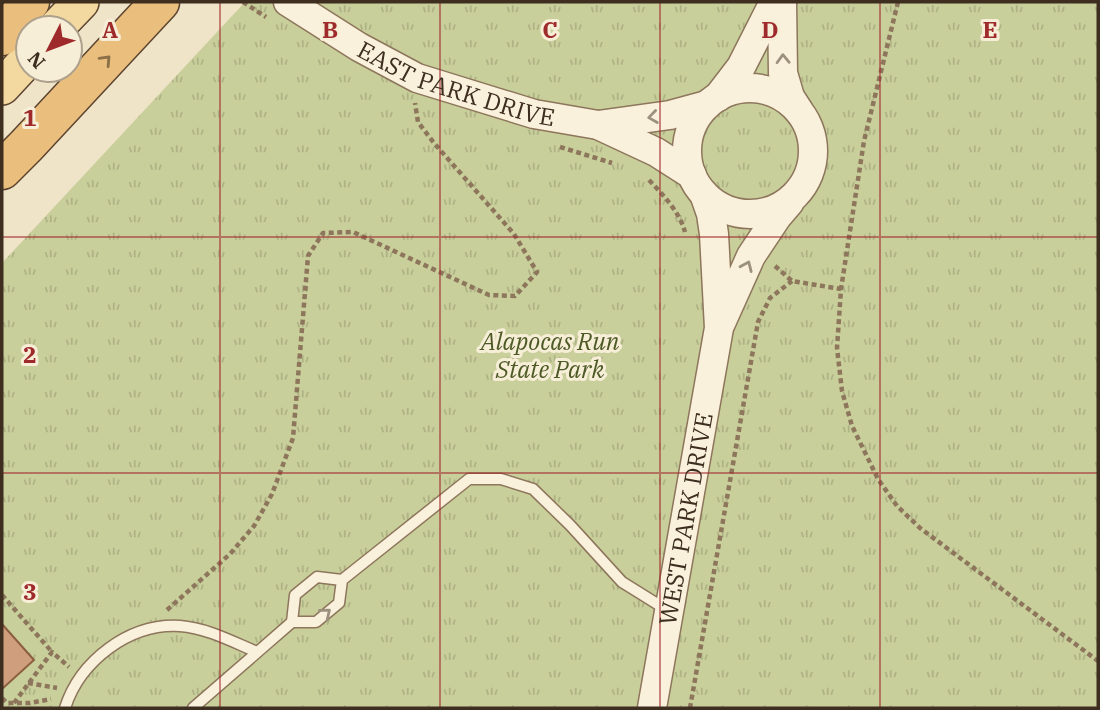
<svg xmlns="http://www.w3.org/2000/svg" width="1100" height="710" viewBox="0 0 1100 710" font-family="'IBM Plex Serif',serif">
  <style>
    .park { fill: url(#park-tufts) }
    .building { fill: #cf9f7d; stroke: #8d5f41; stroke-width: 2 }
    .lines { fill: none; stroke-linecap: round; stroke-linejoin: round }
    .service-casing { stroke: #8d765c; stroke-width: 13 }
    .tertiary-casing { stroke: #8d765c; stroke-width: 31 }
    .primary-casing { stroke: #5b4430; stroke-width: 38 }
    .trunk-casing { stroke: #5b4430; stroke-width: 41 }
    .path { stroke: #8d765c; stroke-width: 4.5; stroke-dasharray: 5 3.5; stroke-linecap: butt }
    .service { stroke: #faf1dc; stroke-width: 10 }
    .tertiary { stroke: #faf1dc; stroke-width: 28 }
    .primary { stroke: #f3d9a0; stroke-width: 35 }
    .trunk { stroke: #eabe7c; stroke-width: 38 }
    .oneway { stroke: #9c907e }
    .oneway2 { stroke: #8b6f49 }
    .grid { fill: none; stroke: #9e2a2b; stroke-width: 2; stroke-opacity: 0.55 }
    .labels { text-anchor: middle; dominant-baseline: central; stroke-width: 6; stroke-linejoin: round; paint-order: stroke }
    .street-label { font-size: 24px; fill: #3d2e20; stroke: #f7eed8 }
    .park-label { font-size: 24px; font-style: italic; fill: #4d5a26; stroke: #f7eed8 }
    .grid-label { font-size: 23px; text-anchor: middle; font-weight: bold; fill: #9e2a2b; stroke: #f7eed8; stroke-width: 6; stroke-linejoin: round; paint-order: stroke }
  </style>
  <defs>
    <pattern id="park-tufts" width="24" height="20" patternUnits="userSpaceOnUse" patternTransform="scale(1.75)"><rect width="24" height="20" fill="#c9cf9b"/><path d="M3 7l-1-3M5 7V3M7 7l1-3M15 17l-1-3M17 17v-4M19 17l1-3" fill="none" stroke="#aeb285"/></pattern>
  </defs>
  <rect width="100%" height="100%" fill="#f0e4c8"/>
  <!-- park -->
  <path class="park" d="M245 2H1098V708H2V263Z"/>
  <!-- building -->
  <path class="building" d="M2 624 34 660 2 689Z"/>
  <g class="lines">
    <defs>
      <g id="service">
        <path d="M342 580 317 577 295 595 292 622H316L339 603 342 580 469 479H501L533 489 570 525 622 582 667 610"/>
        <path d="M65 708C80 661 129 623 180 626 207 628 233 642 257 652"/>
        <path d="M193 708 292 622"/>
      </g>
      <g id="tertiary">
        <path id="s1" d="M288 2 359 47 417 78 534 114 598 125 656 152 692 175"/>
        <path d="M782 2 783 73 790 97 799 111"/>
        <circle cx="750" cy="151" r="63"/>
        <path d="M718 97 741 67 774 2"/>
        <path d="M598 125 670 115 707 105"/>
        <path d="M721 323 751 256 777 217 789 203"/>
        <path id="s2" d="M652 708 719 328 714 234 711 214 704 194"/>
      </g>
      <g id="primary">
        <path d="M56 28 81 2"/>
        <path d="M2 87 28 59"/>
      </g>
      <g id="trunk">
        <path d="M2 36 30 2"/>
        <path d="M2 170 26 146 160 2"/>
      </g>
    </defs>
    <!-- service casing -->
    <use href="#service" class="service-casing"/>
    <!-- tertiary casing -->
    <use href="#tertiary" class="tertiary-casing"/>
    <!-- primary casing -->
    <use href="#primary" class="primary-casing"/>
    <!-- trunk casing -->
    <use href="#trunk" class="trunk-casing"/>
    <!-- path -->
    <g class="path">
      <path d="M243 2 266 17"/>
      <path d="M898 2 864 141 841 289 837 348 842 391 852 426 878 479 897 506 920 528 1098 661"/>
      <path d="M560 147 612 163"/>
      <path d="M649 180C664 196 679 211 685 232"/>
      <path d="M775 266 792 281 841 289"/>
      <path d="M2 595 52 652"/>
      <path d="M167 610 230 554 254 526 272 494 293 438 308 256 323 233 353 232 489 295 515 296 537 272 514 234 434 143 418 122 415 103"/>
      <path d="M28 683 57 688"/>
      <path d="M2 698 7 703H30L51 699"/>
      <path d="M14 703 52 652 69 667"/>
      <path d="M690 708 758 322 770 298 792 281"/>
    </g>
    <!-- service -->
    <use href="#service" class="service"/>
    <!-- tertiary -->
    <use href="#tertiary" class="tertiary"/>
    <!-- primary -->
    <use href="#primary" class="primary"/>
    <!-- trunk -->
    <use href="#trunk" class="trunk"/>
  </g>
  <!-- one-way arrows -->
  <defs><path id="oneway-chevron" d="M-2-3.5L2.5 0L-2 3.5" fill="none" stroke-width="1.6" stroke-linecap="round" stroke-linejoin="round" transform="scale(1.75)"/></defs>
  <g class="oneway">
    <use href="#oneway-chevron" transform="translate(783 59) rotate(-92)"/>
    <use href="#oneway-chevron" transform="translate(653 117) rotate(172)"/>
    <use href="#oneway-chevron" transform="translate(747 266) rotate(-66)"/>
    <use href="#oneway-chevron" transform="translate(326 613) rotate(-39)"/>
  </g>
  <use class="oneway2" href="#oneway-chevron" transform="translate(106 60) rotate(-47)"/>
  <!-- grid -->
  <path class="grid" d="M220 2V708M440 2V708M660 2V708M880 2V708M2 237H1098M2 473H1098"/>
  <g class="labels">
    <!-- street labels -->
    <g class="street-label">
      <text stroke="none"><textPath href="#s1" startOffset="189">EAST PARK DRIVE</textPath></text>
      <text stroke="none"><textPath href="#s2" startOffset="192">WEST PARK DRIVE</textPath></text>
    </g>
    <!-- park labels -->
    <g class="park-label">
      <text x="550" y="341">Alapocas Run<tspan x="550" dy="28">State Park</tspan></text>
    </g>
  </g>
  <g class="grid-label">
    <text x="110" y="38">A</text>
    <text x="330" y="38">B</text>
    <text x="550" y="38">C</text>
    <text x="770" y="38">D</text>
    <text x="990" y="38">E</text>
    <text x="30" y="126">1</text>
    <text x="30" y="363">2</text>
    <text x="30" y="600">3</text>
  </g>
  <!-- border -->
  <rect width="1100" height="710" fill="none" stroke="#3d2e20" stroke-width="7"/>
  <!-- north arrow -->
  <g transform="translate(49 49) rotate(228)"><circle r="33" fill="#f7eed8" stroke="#ada18e" stroke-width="2"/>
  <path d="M0-5L12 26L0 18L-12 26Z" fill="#9e2a2b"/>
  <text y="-10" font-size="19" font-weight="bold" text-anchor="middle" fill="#3d2e20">N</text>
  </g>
</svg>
